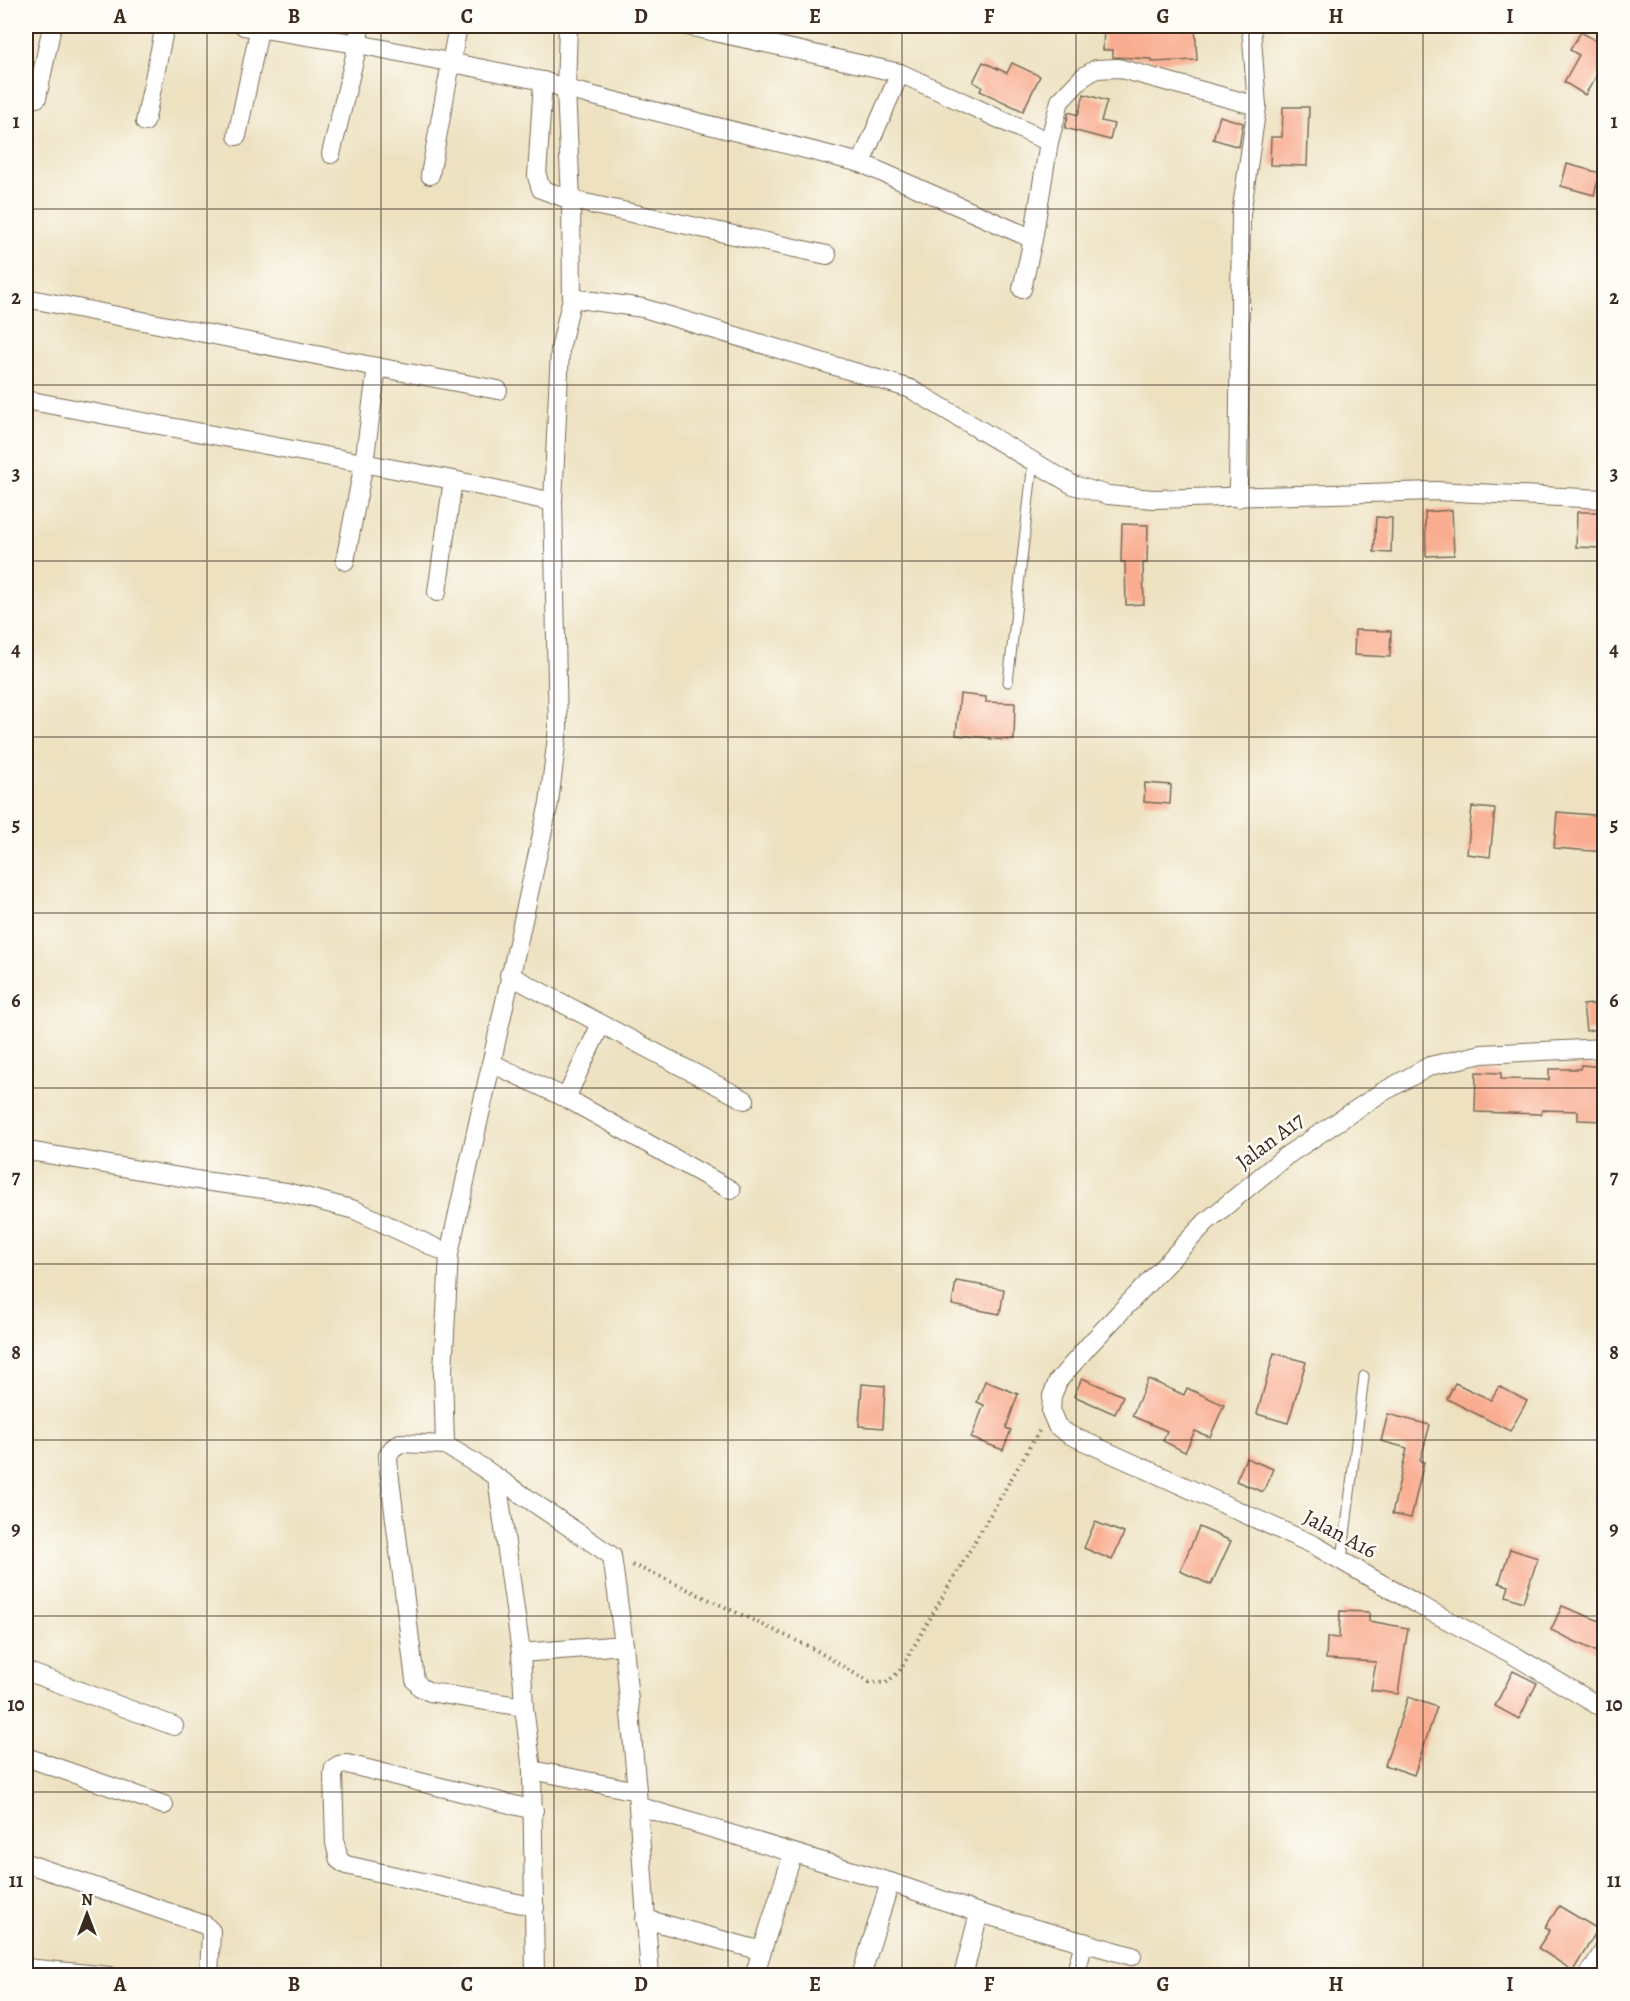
<svg xmlns="http://www.w3.org/2000/svg" width="1630" height="2001" viewBox="0 0 1630 2001" font-family="Alegreya,serif">
  <style>
    .building { fill: #f9ac8f }
    .lines { fill: none; stroke-linecap: round; stroke-linejoin: round }
    .lane-casing { stroke: #796a57; stroke-width: 11 }
    .street-casing { stroke: #796a57; stroke-width: 20 }
    .path { stroke: #796a57; stroke-width: 4; stroke-dasharray: 1.5 4.5; stroke-linecap: butt }
    .lane { stroke: #fff; stroke-width: 9 }
    .street { stroke: #fff; stroke-width: 18 }
    .grid { fill: none; stroke: #3b2a1e; stroke-width: 1.5; stroke-opacity: 0.55 }
    .labels { text-anchor: middle; dominant-baseline: central; stroke-width: 5; stroke-linejoin: round; paint-order: stroke }
    .street-label { font-size: 22px; fill: #3b2a1e; stroke: #fdfcf7 }
    .neatline { fill: none; stroke: #3b2a1e; stroke-width: 2 }
    .grid-label { font-size: 20px; text-anchor: middle; font-weight: bold; fill: #3b2a1e }
  </style>
  <rect width="100%" height="100%" fill="#fdfcf7"/>
  <filter id="ink" filterUnits="userSpaceOnUse"><feTurbulence type="fractalNoise" baseFrequency=".0167" numOctaves="2"/><feDisplacementMap in="SourceGraphic" scale="12" xChannelSelector="R" yChannelSelector="G"/><feConvolveMatrix kernelMatrix="1 2 1 2 8 2 1 2 1" color-interpolation-filters="sRGB"/></filter>
  <filter id="wash" filterUnits="userSpaceOnUse"><feTurbulence type="fractalNoise" baseFrequency=".008" numOctaves="4" result="noise"/><feDisplacementMap in="SourceGraphic" scale="24" xChannelSelector="R" yChannelSelector="G"/><feGaussianBlur stdDeviation="1.35" result="paint"/><feColorMatrix in="noise" values="0 0 0 0 0 0 0 0 0 0 0 0 0 0 0 0 0 1.4 0 .05"/><feComposite in="paint" operator="in"/></filter>
  <g filter="url(#wash)">
    <rect width="100%" height="100%" fill="#ede1c0"/>
    <g id="blocks">
      <!-- building -->
      <g class="building">
        <path d="M1104 26H1195L1197 60 1152 62V59L1113 57V50H1103Z"/>
        <path d="M1581 32 1605 46V62L1585 95 1564 82 1579 55 1570 50Z"/>
        <path d="M983 62 1007 73 1012 63 1040 76 1023 111 980 91 982 87 973 82Z"/>
        <path d="M1084 94 1107 101 1101 121 1114 124 1110 140 1065 128 1069 112 1078 115Z"/>
        <path d="M1283 107H1309L1307 166 1270 165 1271 137H1282Z"/>
        <path d="M1220 116 1243 123 1239 147 1213 139Z"/>
        <path d="M1567 164 1600 173 1594 195 1561 186Z"/>
        <path d="M1452 510 1454 555 1426 556 1425 512Z"/>
        <path d="M1577 512H1601L1600 548 1576 547Z"/>
        <path d="M1376 517 1392 518 1391 553 1374 552Z"/>
        <path d="M1122 524 1148 525 1147 563H1143L1144 604 1126 605 1125 562H1121Z"/>
        <path d="M1355 630 1391 631 1390 657 1354 655Z"/>
        <path d="M960 694 986 697V702L1015 703 1014 740 990 739V738L956 735Z"/>
        <path d="M1145 783 1171 785 1170 804 1144 802Z"/>
        <path d="M1472 807 1495 809 1490 857 1467 854Z"/>
        <path d="M1557 812 1605 816V852L1554 848Z"/>
        <path d="M1602 1003 1605 1028 1586 1031 1583 1005Z"/>
        <path d="M1581 1065 1605 1067V1121L1578 1120V1111L1542 1110 1541 1114 1475 1112 1476 1072 1501 1073V1079L1549 1080V1069H1580Z"/>
        <path d="M956 1281 1004 1289 1000 1314 952 1305Z"/>
        <path d="M1274 1353 1306 1362 1288 1423 1257 1414Z"/>
        <path d="M1082 1378 1123 1396 1115 1414 1074 1396Z"/>
        <path d="M1148 1379 1184 1395 1187 1388 1224 1405 1210 1437 1195 1431 1185 1452 1163 1441 1167 1431 1132 1416Z"/>
        <path d="M985 1381 1018 1394 1006 1428 1011 1430 1003 1450 971 1438 984 1405 977 1402Z"/>
        <path d="M1455 1383 1491 1400 1499 1386 1527 1401 1510 1431 1447 1399Z"/>
        <path d="M862 1384 885 1386 883 1428 859 1426Z"/>
        <path d="M1388 1414 1430 1425 1420 1461 1424 1462 1411 1518 1392 1514 1407 1448 1381 1441Z"/>
        <path d="M1246 1458 1273 1469 1263 1492 1236 1481Z"/>
        <path d="M1095 1522 1124 1533 1112 1560 1084 1548Z"/>
        <path d="M1199 1527 1231 1541 1211 1585 1180 1571Z"/>
        <path d="M1510 1549 1538 1558 1523 1602 1506 1596 1509 1586 1499 1583Z"/>
        <path d="M1562 1606 1605 1623V1656L1551 1630Z"/>
        <path d="M1340 1611 1369 1612V1621L1408 1628 1398 1694 1371 1690 1376 1662 1326 1659 1327 1637 1339 1638Z"/>
        <path d="M1513 1671 1537 1683 1519 1719 1495 1706Z"/>
        <path d="M1408 1697 1437 1707 1414 1775 1385 1765Z"/>
        <path d="M1559 1906 1598 1929 1573 1971 1538 1948 1550 1930 1545 1928Z"/>
      </g>
    </g>
  </g>
  <g filter="url(#ink)">
    <use href="#blocks" fill-opacity="0" stroke="#796a57" stroke-width="1.5"/>
    <g class="lines">
      <defs>
        <g id="lane">
          <path d="M1008 682 1033 462"/>
          <path d="M1342 1560 1364 1376"/>
        </g>
        <g id="street">
          <path d="M244 26 358 44 543 81 566 89 861 163 1033 239"/>
          <path d="M688 26 900 73 1049 142"/>
          <path d="M543 81 537 176 541 189 571 200 827 255"/>
          <path d="M37 98 52 26"/>
          <path d="M145 122 165 26"/>
          <path d="M237 136 260 26"/>
          <path d="M331 154 358 44 360 26"/>
          <path d="M861 163 900 73"/>
          <path d="M430 175 458 26"/>
          <path d="M1022 289 1033 239 1049 142 1060 101 1083 77 1096 69 1118 68 1257 106"/>
          <path d="M26 298 377 367 364 463 345 561"/>
          <path d="M572 298 643 308 911 389 1073 485 1108 495 1153 499 1435 491 1604 499"/>
          <path d="M377 367 498 390"/>
          <path d="M26 400 453 480 553 502"/>
          <path d="M1238 498 1241 214 1257 106 1251 26"/>
          <path d="M437 592 453 480"/>
          <path d="M509 975 745 1100"/>
          <path d="M1604 1048 1482 1054 1430 1066 1381 1093 1286 1156 1206 1222 1089 1345 1058 1381 1052 1396 1051 1412 1057 1426 1068 1434 1314 1545 1415 1603 1510 1653 1604 1709"/>
          <path d="M491 1063 566 1098 731 1190"/>
          <path d="M566 1098 601 1024"/>
          <path d="M26 1153 35 1152 203 1181 286 1192 355 1210 449 1254"/>
          <path d="M445 1445 443 1371 449 1254 549 803 558 728 553 502 560 349 572 298 571 200 566 89 568 26"/>
          <path d="M497 1478 521 1653 524 1707 532 1770 535 1976"/>
          <path d="M521 1653 624 1645"/>
          <path d="M26 1671 174 1726"/>
          <path d="M524 1707 430 1692 420 1687 415 1680 389 1471 388 1455 393 1448 400 1443 445 1445 480 1466 612 1556 624 1645 637 1791 650 1976"/>
          <path d="M26 1757 164 1805"/>
          <path d="M532 1770 637 1791"/>
          <path d="M638 1806 890 1882 979 1913 1132 1956"/>
          <path d="M534 1810 347 1764 339 1765 334 1768 333 1774 335 1843 339 1860 346 1865 535 1907"/>
          <path d="M26 1863 205 1925 211 1931 209 1976"/>
          <path d="M645 1919 762 1951"/>
          <path d="M26 1968 110 1976"/>
          <path d="M754 1976 793 1853"/>
          <path d="M861 1976 890 1882"/>
          <path d="M963 1976 979 1913"/>
          <path d="M1075 1976 1084 1942"/>
          <path d="M1588 1976 1604 1950"/>
        </g>
      </defs>
      <!-- lane casing -->
      <use href="#lane" class="lane-casing"/>
      <!-- street casing -->
      <use href="#street" class="street-casing"/>
      <!-- path -->
      <path class="path" d="M632 1565 657 1575 814 1649 869 1682 886 1683 899 1672 1039 1431"/>
      <!-- lane -->
      <use href="#lane" class="lane"/>
      <!-- street -->
      <use href="#street" class="street"/>
    </g>
  </g>
  <!-- grid -->
  <path class="grid" d="M207 26V1976M381 26V1976M554 26V1976M728 26V1976M902 26V1976M1076 26V1976M1249 26V1976M1423 26V1976M26 209H1604M26 385H1604M26 561H1604M26 737H1604M26 913H1604M26 1088H1604M26 1264H1604M26 1440H1604M26 1616H1604M26 1792H1604"/>
  <g class="labels">
    <!-- street labels -->
    <g class="street-label">
      <text transform="translate(1270 1141) rotate(-37)">Jalan A17</text>
      <text transform="translate(1340 1534) rotate(28)">Jalan A16</text>
    </g>
  </g>
  <!-- margin -->
  <rect width="1630" height="2001" fill="none" stroke="#fdfcf7" stroke-width="66"/>
  <!-- north arrow -->
  <g transform="translate(87 1914)" stroke="#fdfcf7" stroke-width="4.5" paint-order="stroke">
  <path d="M0-4.5L10 22L0 15L-10 22Z" fill="#3b2a1e"/>
  <text y="-9" font-size="16" font-weight="bold" text-anchor="middle" fill="#3b2a1e">N</text>
  </g>
  <rect x="33" y="33" width="1564" height="1935" class="neatline"/>
  <g class="grid-label">
    <text x="120" y="23">A</text>
    <text x="294" y="23">B</text>
    <text x="467" y="23">C</text>
    <text x="641" y="23">D</text>
    <text x="815" y="23">E</text>
    <text x="989" y="23">F</text>
    <text x="1163" y="23">G</text>
    <text x="1336" y="23">H</text>
    <text x="1510" y="23">I</text>
    <text x="16" y="128">1</text>
    <text x="1614" y="128">1</text>
    <text x="16" y="304">2</text>
    <text x="1614" y="304">2</text>
    <text x="16" y="480">3</text>
    <text x="1614" y="480">3</text>
    <text x="16" y="656">4</text>
    <text x="1614" y="656">4</text>
    <text x="16" y="831">5</text>
    <text x="1614" y="831">5</text>
    <text x="16" y="1007">6</text>
    <text x="1614" y="1007">6</text>
    <text x="16" y="1183">7</text>
    <text x="1614" y="1183">7</text>
    <text x="16" y="1359">8</text>
    <text x="1614" y="1359">8</text>
    <text x="16" y="1535">9</text>
    <text x="1614" y="1535">9</text>
    <text x="16" y="1711">10</text>
    <text x="1614" y="1711">10</text>
    <text x="16" y="1887">11</text>
    <text x="1614" y="1887">11</text>
    <text x="120" y="1991">A</text>
    <text x="294" y="1991">B</text>
    <text x="467" y="1991">C</text>
    <text x="641" y="1991">D</text>
    <text x="815" y="1991">E</text>
    <text x="989" y="1991">F</text>
    <text x="1163" y="1991">G</text>
    <text x="1336" y="1991">H</text>
    <text x="1510" y="1991">I</text>
  </g>
</svg>
